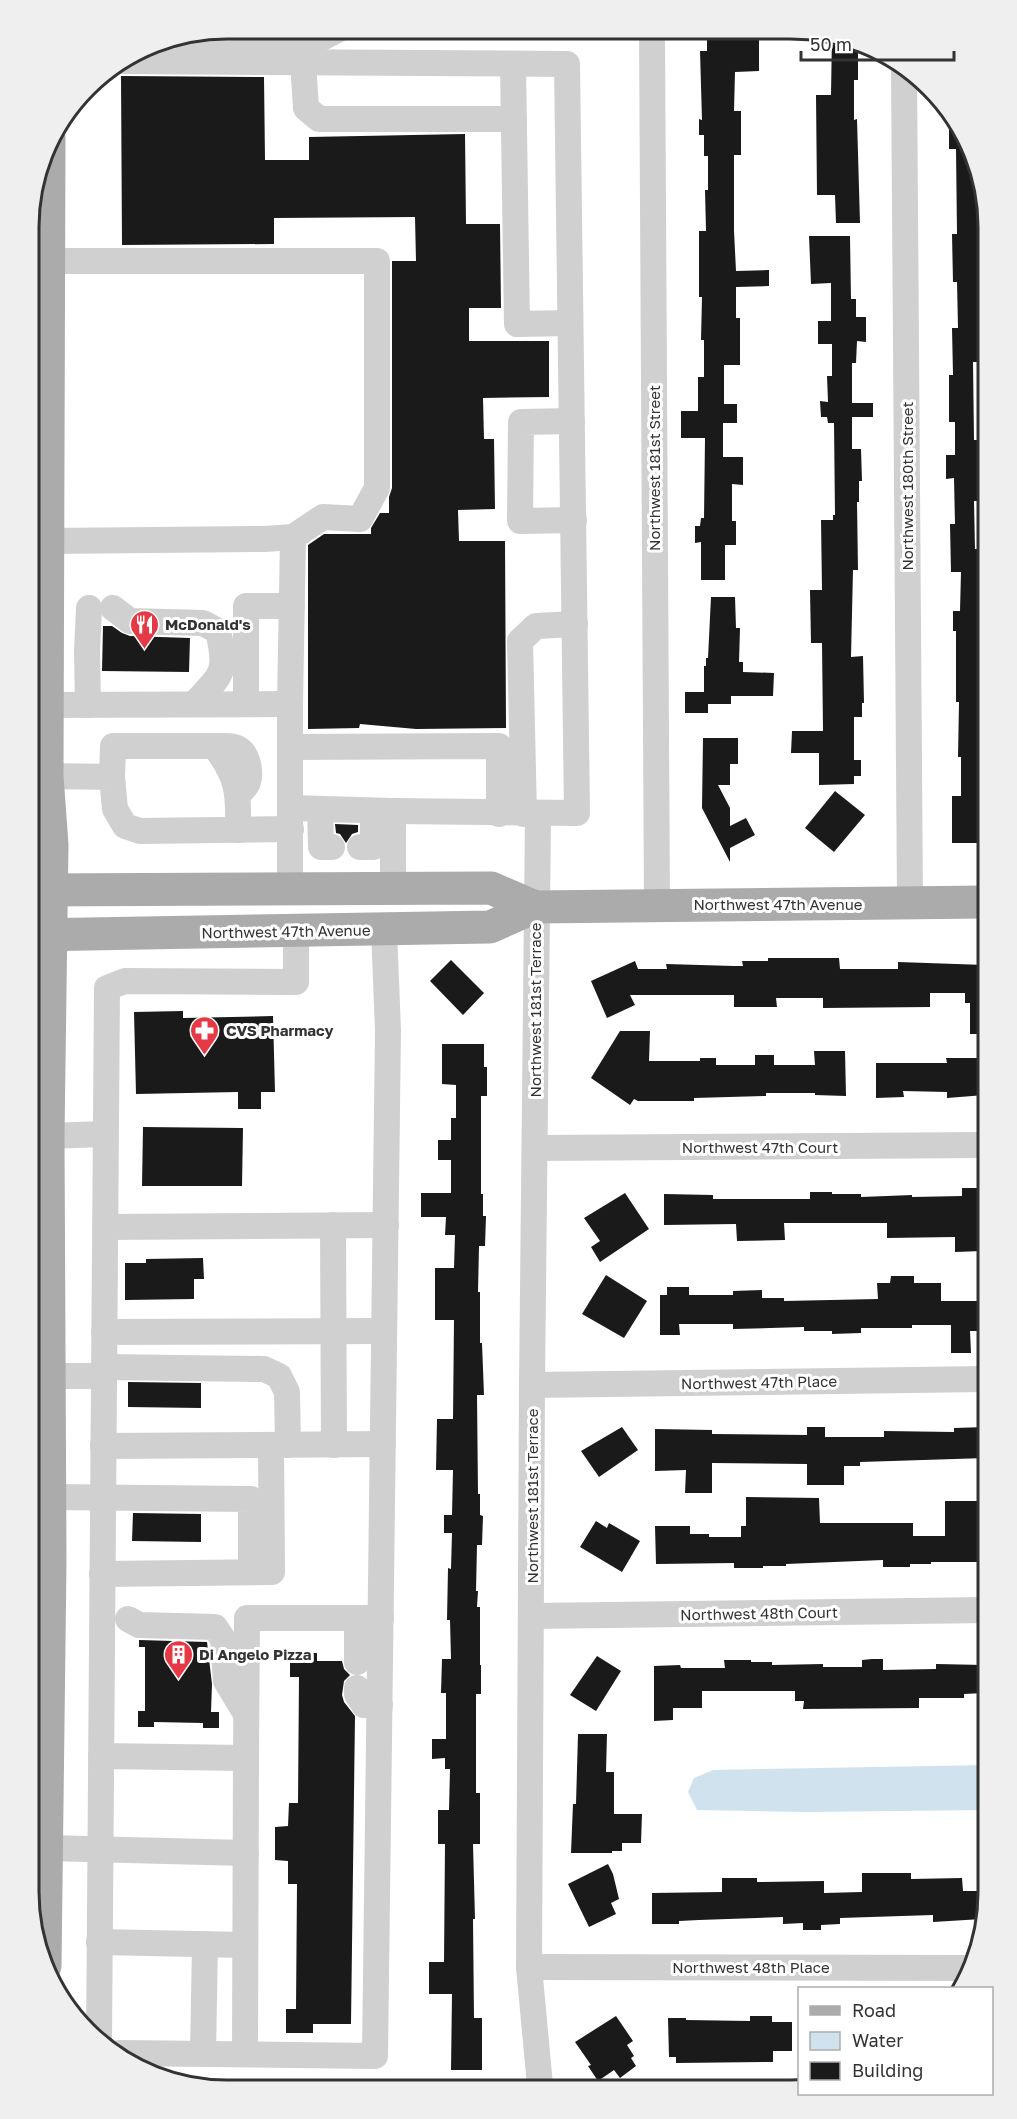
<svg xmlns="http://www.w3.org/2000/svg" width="1017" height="2119" viewBox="0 0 1017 2119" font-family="'Golos Text',sans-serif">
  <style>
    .water { fill: #cfe2ee }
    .building { fill: #1a1a1a }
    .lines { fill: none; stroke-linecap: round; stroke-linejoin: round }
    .minor { stroke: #d0d0d0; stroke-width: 26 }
    .major { stroke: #ababab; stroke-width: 33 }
    .labels { text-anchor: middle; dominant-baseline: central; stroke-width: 6; stroke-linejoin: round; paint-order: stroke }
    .street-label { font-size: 15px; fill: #333; stroke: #fff }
    .poi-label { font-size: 15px; font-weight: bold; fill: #333; stroke: #fff; text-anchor: start }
    .rim { fill: none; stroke: #333; stroke-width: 3 }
  </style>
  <rect width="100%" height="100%" fill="#fff"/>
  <!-- water -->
  <path class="water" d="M988 1765V1810L807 1812 697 1810 688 1792 694 1778 713 1770Z"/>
  <!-- building -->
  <g class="building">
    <path d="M832 34 858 47V80H854V120L857 119 860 223H836L835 195H817L816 95H831Z"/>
    <path d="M707 36H759V71L735 72 734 111H741V155H734V231L736 271 769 270V286L736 287V318H740V365H724V404H737V423H723V457H743V485L732 484V521H736V545H725V580H701V542L695 543V526H700L701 518H704L705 438H681V411H698V377H704V340H701L702 297H699V231H706L705 190H708V156H704V135H699V119L702 120 700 51H707Z"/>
    <path d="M121 76 264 77 265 160H309V137L465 134 466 224H500L501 308H469V341H549V397L483 398 484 439H494L495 509 458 510 459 541H505L506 728 416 729 360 724 359 728 308 729V545L324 534H371V528L380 513H389V497L392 488V261H416L415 217 274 218V244L122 245Z"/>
    <path d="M949 109 955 117 982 175V222H977V258H982V362H973L974 440H983V501H974L975 549H983V642H980V682H984V702H978V735H984V835H977V843H952V796H961V757H958L959 702H956V631H953V611H960L961 572H951L950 524H955L954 478 946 479V455H955V422H949V375H953L952 328H958L957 282H953L952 234H957L956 149H949Z"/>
    <path d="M809 236H850L851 299H856V317H866V342L857 341 856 363H852V403H873V417H852V449H861L862 481H859V502H857L858 570H853L851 657 863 656 864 703H862V717H854V760H861V776H854V784L819 785V753H791L792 731H823L822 643H811L810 590H822L821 520H833V515H835L834 423H828L827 417H821L820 401 828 402 827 376H832V344H818V321H831V283L811 284Z"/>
    <path d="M711 597H735L736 628H740L739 662H743V672L774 673 773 696H731V704H708V713H685V692H704V666H706V658H708Z"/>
    <path d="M103 626H112L122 633 130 636 190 638 189 672 102 671Z"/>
    <path d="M703 738H738V764H730V785H718L730 808V826L746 818 755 835 730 848V862L702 808Z"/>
    <path d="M835 791 865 815 834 852 805 828Z"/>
    <path d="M335 824 358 825V832L352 834 346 843 340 834 336 833Z"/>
    <path d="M768 958H839L840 969H898V962L985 965V1034H970V1003H965V993H930V1007L823 1008V998H776L777 1007H734V995H630L635 1005 607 1018 591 981 635 961 638 969H667L666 964 734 966H743L742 961H768Z"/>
    <path d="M451 960 484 993 463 1015 430 981Z"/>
    <path d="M183 1011V1018L273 1016 275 1092H261V1109H238V1092L136 1094 134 1012Z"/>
    <path d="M620 1031H650L649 1061H700V1058H716V1065H755V1055H774V1065H815L814 1051H845L846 1096 815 1095V1093H766V1096L694 1098V1101H638L634 1099 630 1105 591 1078Z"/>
    <path d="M442 1044H484V1067H487V1096H481V1194H483V1216H486L485 1246H479L478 1292H480V1343H482L484 1395H477L478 1494H480V1515L483 1516 482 1545H477L476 1591H478L477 1607H480V1665H481V1694H476V1793H480V1844H473L475 1919H473L474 2018H482V2070H451L452 1994H429V1962H444L445 1844H438V1810H449L450 1769H445V1758L432 1759V1739H446V1693H441L442 1659H451L450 1620H447L448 1568 451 1569 452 1533H444V1515H452L453 1470H436L437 1419H453L454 1320H435V1268H454L455 1235H445L446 1217H421V1193H451V1160H438V1140H451V1118H456V1085L442 1084Z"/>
    <path d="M946 1058H985V1095L947 1098V1092L903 1091 904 1097 876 1098V1063H947Z"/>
    <path d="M143 1127 243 1128 242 1186H142Z"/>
    <path d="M962 1188H985L986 1244H982V1251L955 1252V1237L887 1238V1223H784L785 1240 737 1241 736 1224 664 1225V1194L713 1195V1199H810V1192H832V1194H861V1197L912 1195V1197L962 1196Z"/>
    <path d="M625 1193 649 1229 600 1262 591 1247 600 1241 584 1218Z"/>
    <path d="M203 1258 204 1279H194V1299L125 1300V1263H146V1259Z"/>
    <path d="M606 1275 647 1301 624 1338 582 1314Z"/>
    <path d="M891 1276H914V1283H941V1301H986V1331H970L971 1353H951V1325H912V1328H861V1333L832 1334V1331H804V1327L733 1329V1324H679L680 1335H660V1295H667V1287H689V1295H733V1291L762 1290V1298H784V1301L878 1299 877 1283H890Z"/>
    <path d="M128 1382 201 1383V1408L128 1407Z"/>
    <path d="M622 1427 638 1450 599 1477 581 1451Z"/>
    <path d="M807 1427H825V1437H884V1431L954 1432V1428L986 1427V1458L860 1462V1466H844V1485H807V1464L712 1463V1493H685L686 1470 655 1471V1429L712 1430V1434L807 1435Z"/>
    <path d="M746 1497 819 1498 820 1523H913V1536H945V1501H984V1519H987V1559L986 1562H931V1564H910V1567H883V1560L786 1564V1566H763V1568H734V1563L656 1564 655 1526H690V1534H709V1537H741V1526H746Z"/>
    <path d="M133 1513 201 1514V1542L132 1541Z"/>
    <path d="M596 1521 607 1528 609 1523 640 1541 622 1572 580 1547Z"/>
    <path d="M139 1640 207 1642 212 1684 211 1712H219V1728H203V1723L154 1722V1727H138V1711H145V1647H139Z"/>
    <path d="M290 1653H317V1661H342L344 1669 350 1675 344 1681 342 1695 344 1702 355 1716 351 2024H313V2033H286V2009H296L297 1884H288V1861L275 1860V1827L288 1826 289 1803H298L299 1677H290Z"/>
    <path d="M597 1656 621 1671 596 1711 570 1695Z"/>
    <path d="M872 1659H883V1670L936 1669V1664L984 1665V1693L964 1694V1698H919V1708L803 1709 804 1701H795V1691H702V1708H673V1720L654 1721V1666L680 1665 681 1668H725L724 1660H751V1662H772V1665L823 1664V1667H862V1660Z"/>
    <path d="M578 1734H607L606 1772H614V1814H642L641 1843H622V1851H612V1853H571L573 1804H576Z"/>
    <path d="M608 1864 613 1874 619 1899 611 1903 616 1914 589 1927 568 1884Z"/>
    <path d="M862 1873H911V1879L962 1878 963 1891H982V1919L933 1922V1915L840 1918V1924L821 1925V1930H803V1923L783 1924V1917L699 1920 679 1921V1924H652V1893L722 1892V1878H757V1882L824 1881V1893L862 1892Z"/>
    <path d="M616 2016 633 2041 627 2045 634 2056 631 2058 636 2066 620 2078 614 2070 598 2081 588 2066 591 2065 575 2042Z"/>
    <path d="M750 2016H772V2022H792V2051H773V2062L676 2063V2057H669L668 2018H686V2020L750 2021Z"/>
  </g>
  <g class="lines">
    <!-- minor -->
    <g class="minor">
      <path d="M652 31 657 905"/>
      <path d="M182 37H324L339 29"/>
      <path d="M123 61 567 64 577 813 393 811"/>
      <path d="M303 62 306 108 319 119H514"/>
      <path d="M513 64 517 324 570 323"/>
      <path d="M904 69 910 903"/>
      <path d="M572 421 521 422 520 521 574 520"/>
      <path d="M48 541 265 539 293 537 323 517 360 519 377 488V261H49"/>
      <path d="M113 608 130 621 203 623 218 631C228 673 222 674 194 704"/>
      <path d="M246 703V606H292"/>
      <path d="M48 705 290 704"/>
      <path d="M88 705 87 651 89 608"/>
      <path d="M214 746C222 746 232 745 239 749 248 755 251 772 248 782 247 786 242 790 239 794"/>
      <path d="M290 747 499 746V814"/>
      <path d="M47 776 112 777 115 809 125 826 140 831 291 829"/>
      <path d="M112 777 113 746H214C238 776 239 793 238 830"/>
      <path d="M291 808 393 811V888"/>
      <path d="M320 809 321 847H332"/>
      <path d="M524 814 520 641 536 626 575 624"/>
      <path d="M538 814 532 1385 529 1967 540 2085"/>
      <path d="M360 847H373V811"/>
      <path d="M290 887V704L293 537"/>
      <path d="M48 1136 105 1134"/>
      <path d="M535 1148 985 1145"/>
      <path d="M333 1225 334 1445"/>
      <path d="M105 1227 386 1225"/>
      <path d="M104 1332 384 1331"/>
      <path d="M104 1367 264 1369 279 1376 287 1392 288 1445"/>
      <path d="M49 1376H104"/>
      <path d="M532 1385 986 1379"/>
      <path d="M103 1446 383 1444"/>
      <path d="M50 1497 251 1499V1572"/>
      <path d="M102 1574 272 1572 271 1445"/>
      <path d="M531 1616 987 1610"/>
      <path d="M357 1618V1662"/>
      <path d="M128 1619 139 1625 215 1627 223 1639 226 1681 246 1714"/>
      <path d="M357 1688V1694L364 1705H380"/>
      <path d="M101 1756 246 1758 247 1618H381"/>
      <path d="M47 1848 246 1853"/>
      <path d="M99 1942 245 1945"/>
      <path d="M529 1967 974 1968"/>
      <path d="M99 2043 107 988 125 981 296 982V932"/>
      <path d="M119 2053 375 2056 388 1030 384 930"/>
      <path d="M203 2054 205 1944"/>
      <path d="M245 2054 246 1758"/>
    </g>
    <!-- major -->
    <g class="major">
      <path d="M32 890 491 888 535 907 984 902"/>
      <path d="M32 935 490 927 535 907"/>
      <path d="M45 1966 50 1561 48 1136 52 845 47 776 49 138"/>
    </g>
  </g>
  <!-- icons -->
  <defs>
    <symbol id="restaurant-pin" viewBox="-11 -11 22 30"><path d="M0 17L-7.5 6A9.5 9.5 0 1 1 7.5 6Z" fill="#e63946" stroke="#fff"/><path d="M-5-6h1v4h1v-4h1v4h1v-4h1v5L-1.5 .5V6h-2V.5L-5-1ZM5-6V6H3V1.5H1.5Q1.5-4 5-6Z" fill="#fff"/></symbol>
    <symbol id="pharmacy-pin" viewBox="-11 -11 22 30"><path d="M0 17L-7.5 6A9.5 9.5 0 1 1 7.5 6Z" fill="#e63946" stroke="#fff"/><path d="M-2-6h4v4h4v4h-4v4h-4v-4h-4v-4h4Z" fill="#fff"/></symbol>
    <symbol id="building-pin" viewBox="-11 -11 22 30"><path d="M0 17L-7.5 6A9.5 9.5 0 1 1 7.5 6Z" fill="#e63946" stroke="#fff"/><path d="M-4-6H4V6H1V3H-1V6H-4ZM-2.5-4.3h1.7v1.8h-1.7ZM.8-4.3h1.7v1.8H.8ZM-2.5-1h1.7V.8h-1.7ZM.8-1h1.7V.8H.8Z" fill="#fff"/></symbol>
  </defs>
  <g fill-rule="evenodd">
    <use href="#restaurant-pin" x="128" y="608" width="33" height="45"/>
    <use href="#pharmacy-pin" x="188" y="1014" width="33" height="45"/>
    <use href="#building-pin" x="162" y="1638" width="33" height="45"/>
  </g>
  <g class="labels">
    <!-- street labels -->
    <g class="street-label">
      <text transform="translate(654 468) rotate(-90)">Northwest 181st Street</text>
      <text transform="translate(907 486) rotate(-90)">Northwest 180th Street</text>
      <text x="778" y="904">Northwest 47th Avenue</text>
      <text transform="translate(286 931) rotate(-1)">Northwest 47th Avenue</text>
      <text transform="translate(535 1010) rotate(-90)">Northwest 181st Terrace</text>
      <text x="760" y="1147">Northwest 47th Court</text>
      <text transform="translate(759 1382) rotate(-1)">Northwest 47th Place</text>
      <text transform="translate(532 1496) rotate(-90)">Northwest 181st Terrace</text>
      <text transform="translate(759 1613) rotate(-1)">Northwest 48th Court</text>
      <text x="751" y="1967">Northwest 48th Place</text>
    </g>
    <!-- poi labels -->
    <g class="poi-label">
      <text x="165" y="624">McDonald's</text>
      <text x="226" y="1030">CVS Pharmacy</text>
      <text x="199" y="1654">Di Angelo Pizza</text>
    </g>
  </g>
  <!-- crop -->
  <path d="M0 0H1017V2119H0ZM227 39H790A188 188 0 0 1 978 227V1892A188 188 0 0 1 790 2080H227A188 188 0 0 1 39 1892V227A188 188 0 0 1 227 39Z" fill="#efefef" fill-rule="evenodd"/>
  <path class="rim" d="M227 39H790A188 188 0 0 1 978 227V1892A188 188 0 0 1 790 2080H227A188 188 0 0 1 39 1892V227A188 188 0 0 1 227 39Z"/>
  <!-- legend -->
  <rect x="798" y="1987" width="195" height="108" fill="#ffffff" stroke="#adadad" stroke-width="1.5"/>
  <rect x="810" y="2006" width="30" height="9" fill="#ababab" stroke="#adadad" stroke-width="1.5"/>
  <text x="852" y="2017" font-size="18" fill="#333333">Road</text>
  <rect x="810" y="2032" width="30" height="18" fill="#cfe2ee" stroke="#adadad" stroke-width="1.5"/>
  <text x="852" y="2047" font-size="18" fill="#333333">Water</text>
  <rect x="810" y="2062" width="30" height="18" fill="#1a1a1a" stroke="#adadad" stroke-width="1.5"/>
  <text x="852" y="2077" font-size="18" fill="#333333">Building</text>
  <!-- scale -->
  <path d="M801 51v9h153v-9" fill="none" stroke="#333333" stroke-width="3"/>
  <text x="810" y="51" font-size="18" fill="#333333" stroke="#ffffff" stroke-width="4.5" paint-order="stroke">50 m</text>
</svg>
